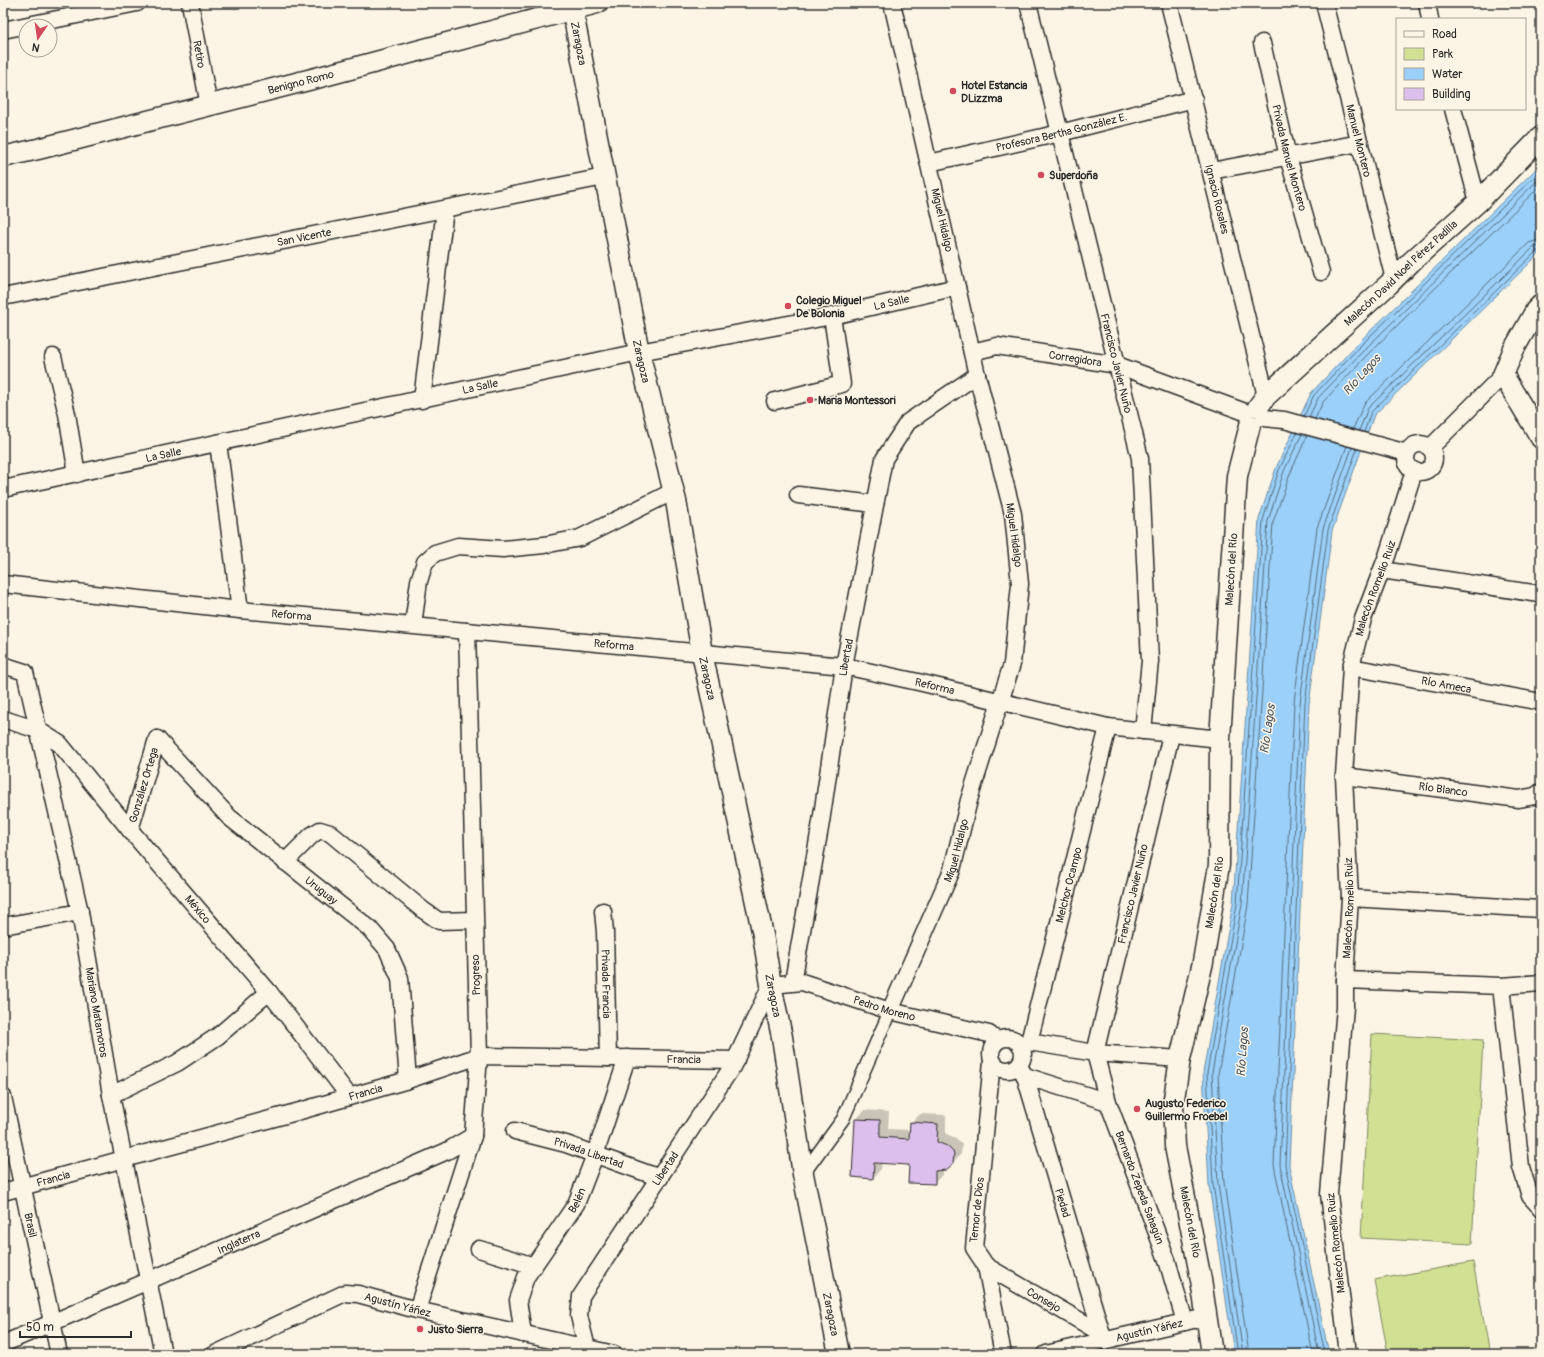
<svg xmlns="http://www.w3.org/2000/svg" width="1544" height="1357" viewBox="0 0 1544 1357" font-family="Pangolin,sans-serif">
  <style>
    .green { fill: #d2e094; stroke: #7e8660 }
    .water { fill: #9ad0f9; stroke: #6e8ea7 }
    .shadow { fill: #0003 }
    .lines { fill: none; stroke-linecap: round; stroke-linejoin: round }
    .shore { stroke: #576d7d; stroke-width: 1 }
    .building { fill: #ddbfed; stroke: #2b2b2b }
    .pedestrian-casing { stroke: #2b2b2b; stroke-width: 15 }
    .minor-casing { stroke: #2b2b2b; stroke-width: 19 }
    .tertiary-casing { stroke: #2b2b2b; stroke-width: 23 }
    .pedestrian { stroke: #fcf5e5; stroke-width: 12 }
    .minor { stroke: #fcf5e5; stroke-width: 16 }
    .tertiary { stroke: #fcf5e5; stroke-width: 20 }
    .poi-dot { fill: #d1495b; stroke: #fcf5e5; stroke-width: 1.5 }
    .labels { text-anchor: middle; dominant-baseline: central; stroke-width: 3; stroke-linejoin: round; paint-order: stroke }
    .street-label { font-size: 11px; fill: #2b2b2b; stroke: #fcf5e5 }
    .poi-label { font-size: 11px; font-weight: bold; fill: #2b2b2b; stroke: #fcf5e5; text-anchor: start }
    .water-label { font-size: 12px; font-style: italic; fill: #47545e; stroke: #fcf5e5 }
  </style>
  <rect width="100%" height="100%" fill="#fcf5e5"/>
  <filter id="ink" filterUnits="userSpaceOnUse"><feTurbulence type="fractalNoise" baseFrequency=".025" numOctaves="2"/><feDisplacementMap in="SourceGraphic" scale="8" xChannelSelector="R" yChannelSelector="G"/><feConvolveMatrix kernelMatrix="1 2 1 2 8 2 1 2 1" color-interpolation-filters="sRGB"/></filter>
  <g filter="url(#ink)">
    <!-- green -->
    <g class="green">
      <path d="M1372 1034 1483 1040 1472 1244 1361 1238Z"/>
      <path d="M1473 1262 1490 1354H1388L1374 1280Z"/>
    </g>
    <!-- water -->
    <path class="water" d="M1541 164V252L1374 415 1332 531 1309 704 1289 1166 1329 1354H1234L1209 1185 1203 1073 1233 903 1259 519 1276 468 1311 393 1357 344Z"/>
    <!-- shadow -->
    <path class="shadow" d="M865 1110 889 1112 888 1129 910 1130 911 1123 920 1114 946 1115V1134L956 1138 962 1144 961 1154 946 1169 943 1170V1174L934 1183 910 1164 882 1162 881 1169 873 1178 856 1119Z"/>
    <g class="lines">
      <!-- shore -->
      <g class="shore">
        <path d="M1304 416 1314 395 1360 346 1541 170"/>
        <path d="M1309 417 1318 398 1364 350 1541 177"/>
        <path d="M1315 419 1323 402 1368 354 1541 185"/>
        <path d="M1353 429 1364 404 1529 243 1541 239"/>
        <path d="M1359 431 1368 408 1533 248 1541 245"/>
        <path d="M1364 432 1371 412 1537 251 1541 250"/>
        <path d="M1238 1354 1213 1184 1207 1073 1237 904 1263 520 1279 470 1297 433"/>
        <path d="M1243 1354 1218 1184 1212 1073 1242 904 1268 521 1284 471 1302 434"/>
        <path d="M1249 1354 1224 1183 1218 1074 1248 905 1273 522 1290 474 1307 436"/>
        <path d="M1313 1354 1274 1165 1294 702 1317 528 1347 446"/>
        <path d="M1319 1354 1280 1165 1300 703 1323 529 1352 448"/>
        <path d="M1325 1354 1285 1165 1305 703 1328 530 1357 449"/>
      </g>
    </g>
    <!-- building -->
    <path class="building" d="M855 1119 880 1120V1137L909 1139 910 1122 938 1124 937 1142 947 1146 954 1153 953 1164 946 1170 935 1171V1184L908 1183 909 1165 874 1163 873 1179 852 1177Z"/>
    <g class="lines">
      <defs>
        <path id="pedestrian" d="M803 1174 843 1119 890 1011"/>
        <g id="minor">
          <path id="s1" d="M190 3 209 106"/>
          <path id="s2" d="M1028 3 1140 458 1150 661 1143 731"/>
          <path id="s3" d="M1169 3 1266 396"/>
          <path id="s4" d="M1324 3 1394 279"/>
          <path d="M1427 3 1430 19"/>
          <path d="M3 30 137 3"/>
          <path id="s5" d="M1262 43 1288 157 1321 272"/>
          <path d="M1453 109 1478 202"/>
          <path id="s6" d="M929 163 1060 133 1194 99"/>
          <path d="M1211 171 1360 143"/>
          <path id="s7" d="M3 297 604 177"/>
          <path id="s8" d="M972 352 997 346 1117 365 1245 412"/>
          <path d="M53 357 67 414 77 474"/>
          <path d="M422 400 445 209"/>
          <path d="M775 401 842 384 832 316"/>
          <path d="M1264 418 1284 420 1407 453"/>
          <path d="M218 443 240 610"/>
          <circle cx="1420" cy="458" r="14"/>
          <path d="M1430 448 1503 375"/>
          <path id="s9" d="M3 489 639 352 832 316 957 287"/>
          <path d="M798 495 875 504"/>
          <path d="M1382 570 1539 594"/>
          <path id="s10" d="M3 584 240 610 844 666 918 682 1108 727 1220 739"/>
          <path d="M413 625 419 581 425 562 435 553 458 546 503 549 544 545 580 538 674 491"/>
          <path id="s11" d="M3 665 25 672 80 912 111 1095 163 1354"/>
          <path id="s12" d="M1351 667 1541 702"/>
          <path id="s13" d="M3 719 38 730 60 744 130 830 269 992 349 1096"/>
          <path id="s14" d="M1171 735 1095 1053 1108 1102 1167 1260 1185 1322"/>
          <path id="s15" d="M157 739 229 817 369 928 387 949 400 978 408 1080"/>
          <path id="s16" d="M1344 776 1519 799 1535 796 1541 792"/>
          <path id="s17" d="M130 830 157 739"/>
          <path d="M285 862 312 835 320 830 330 833 423 910 439 921 474 920"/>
          <path d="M1350 898 1541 909"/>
          <path id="s18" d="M603 911 605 932 608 1058"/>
          <path d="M3 926 80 912"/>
          <path d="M1345 980 1501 986 1541 983"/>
          <path id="s19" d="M793 982 821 822 844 666 884 459 908 422 977 375"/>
          <path d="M1501 986 1521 1167 1530 1196 1541 1208"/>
          <path id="s20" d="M890 1011 952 870 969 800 1012 664 1020 584 1013 514 977 375 892 3"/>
          <circle cx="1007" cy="1054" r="16"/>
          <path id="s21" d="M1029 1042 1108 727"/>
          <path d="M1021 1045 1029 1042 1095 1053 1180 1059"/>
          <path d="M992 1061 974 1248 986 1266 1003 1354"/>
          <path id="s22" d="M1019 1066 1025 1076 1104 1341"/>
          <path d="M1025 1076 1108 1102"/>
          <path d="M111 1095 177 1063 218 1036 269 992"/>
          <path id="s23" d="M3 1097 59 1354"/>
          <path id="s24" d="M515 1131 566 1144 660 1178"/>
          <path id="s25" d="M3 1192 300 1111 408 1080 479 1056 736 1060"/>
          <path d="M479 1249 534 1266"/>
          <path id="s26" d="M986 1266 1101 1333"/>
          <path d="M417 1310 473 1136 479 1056 467 631"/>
          <path id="s27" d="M523 1334 518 1300 526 1277 576 1204 595 1155 627 1058"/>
          <path id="s28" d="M3 1344 447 1151 473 1136"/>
          <path id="s29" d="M215 1354 345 1293 358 1294 417 1310 614 1354"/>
          <path id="s30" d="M586 1354 587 1348 579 1316 581 1296 732 1067 771 985 802 982 890 1011 989 1034 997 1041"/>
          <path id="s31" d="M1046 1354 1206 1317"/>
          <path id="s32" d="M1348 1354 1329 1194 1345 1007V980L1350 898 1344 776 1351 667 1363 619 1387 556 1414 471"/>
        </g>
        <g id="tertiary">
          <path id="s33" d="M572 8 639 352 676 501 702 653 763 935 771 985 782 1037 803 1174 839 1354"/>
          <path id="s34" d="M3 157 38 149 320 77 597 3"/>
          <path d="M1541 305 1536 310 1514 349 1503 375 1541 438"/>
          <path id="s35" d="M1258 407 1266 396 1389 284 1411 262 1478 202 1541 137"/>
          <path id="s36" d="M1212 1354 1201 1280 1175 1146 1173 1105 1180 1059 1203 962 1219 865 1220 739 1237 476 1250 425"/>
        </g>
      </defs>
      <!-- pedestrian casing -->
      <use href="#pedestrian" class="pedestrian-casing"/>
      <!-- minor casing -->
      <use href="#minor" class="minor-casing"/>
      <!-- tertiary casing -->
      <use href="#tertiary" class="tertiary-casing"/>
      <!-- pedestrian -->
      <use href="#pedestrian" class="pedestrian"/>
      <!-- minor -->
      <use href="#minor" class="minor"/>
      <!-- tertiary -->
      <use href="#tertiary" class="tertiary"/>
    </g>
  </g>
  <!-- markers -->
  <g class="poi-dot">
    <circle cx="953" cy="91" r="4"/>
    <circle cx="1041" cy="175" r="4"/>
    <circle cx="788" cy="306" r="4"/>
    <circle cx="810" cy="400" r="4"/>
    <circle cx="1137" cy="1109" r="4"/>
    <circle cx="420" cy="1329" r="4"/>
  </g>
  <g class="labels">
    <!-- street labels -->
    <g class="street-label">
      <text stroke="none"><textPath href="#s33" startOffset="36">Zaragoza</textPath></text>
      <text stroke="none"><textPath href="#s1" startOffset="52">Retiro</textPath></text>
      <text stroke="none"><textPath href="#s34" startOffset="307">Benigno Romo</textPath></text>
      <text stroke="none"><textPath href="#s6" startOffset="136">Profesora Bertha González E.</textPath></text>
      <text stroke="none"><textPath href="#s4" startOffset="142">Manuel Montero</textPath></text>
      <text stroke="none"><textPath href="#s5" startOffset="118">Privada Manuel Montero</textPath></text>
      <text stroke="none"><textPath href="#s3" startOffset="202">Ignacio Rosales</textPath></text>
      <text transform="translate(942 220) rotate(77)">Miguel Hidalgo</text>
      <text stroke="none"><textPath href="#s7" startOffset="307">San Vicente</textPath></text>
      <text stroke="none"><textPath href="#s35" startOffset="196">Malecón David Noel Pérez Padilla</textPath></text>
      <text stroke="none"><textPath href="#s9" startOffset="908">La Salle</textPath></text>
      <text stroke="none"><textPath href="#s8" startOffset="105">Corregidora</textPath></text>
      <text stroke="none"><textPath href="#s33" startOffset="360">Zaragoza</textPath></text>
      <text stroke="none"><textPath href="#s2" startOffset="371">Francisco Javier Nuño</textPath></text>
      <text stroke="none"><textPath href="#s9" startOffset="488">La Salle</textPath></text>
      <text stroke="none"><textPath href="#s9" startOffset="164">La Salle</textPath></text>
      <text transform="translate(1014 535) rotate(82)">Miguel Hidalgo</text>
      <text stroke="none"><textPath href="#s36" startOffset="793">Malecón del Río</textPath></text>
      <text stroke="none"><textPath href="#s32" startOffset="772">Malecón Romelio Ruiz</textPath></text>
      <text stroke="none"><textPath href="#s10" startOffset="290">Reforma</textPath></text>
      <text stroke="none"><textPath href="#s10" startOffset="614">Reforma</textPath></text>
      <text stroke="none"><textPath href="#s19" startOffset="329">Libertad</textPath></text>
      <text stroke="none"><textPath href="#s33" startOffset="684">Zaragoza</textPath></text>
      <text stroke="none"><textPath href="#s12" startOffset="97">Río Ameca</textPath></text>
      <text stroke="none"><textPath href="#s10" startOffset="938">Reforma</textPath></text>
      <text stroke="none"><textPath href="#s17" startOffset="47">González Ortega</textPath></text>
      <text stroke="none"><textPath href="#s16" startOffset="100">Río Blanco</textPath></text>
      <text stroke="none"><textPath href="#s20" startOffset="174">Miguel Hidalgo</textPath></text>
      <text stroke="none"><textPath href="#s21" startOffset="162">Melchor Ocampo</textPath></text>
      <text stroke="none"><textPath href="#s15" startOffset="224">Uruguay</textPath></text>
      <text stroke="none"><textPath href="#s36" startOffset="469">Malecón del Río</textPath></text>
      <text transform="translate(1133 894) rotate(-77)">Francisco Javier Nuño</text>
      <text stroke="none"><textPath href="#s32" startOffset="448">Malecón Romelio Ruiz</textPath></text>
      <text stroke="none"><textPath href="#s13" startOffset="278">México</textPath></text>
      <text transform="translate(476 975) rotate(-92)">Progreso</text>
      <text stroke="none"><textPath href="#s18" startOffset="73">Privada Francia</textPath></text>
      <text stroke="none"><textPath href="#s33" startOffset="1008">Zaragoza</textPath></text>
      <text stroke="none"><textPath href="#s30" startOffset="542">Pedro Moreno</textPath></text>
      <text stroke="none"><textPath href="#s11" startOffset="371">Mariano Matamoros</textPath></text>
      <text stroke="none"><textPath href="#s25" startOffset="700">Francia</textPath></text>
      <text stroke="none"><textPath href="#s25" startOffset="376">Francia</textPath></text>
      <text stroke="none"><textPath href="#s24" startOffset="77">Privada Libertad</textPath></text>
      <text stroke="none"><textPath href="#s30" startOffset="212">Libertad</textPath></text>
      <text stroke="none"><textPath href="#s25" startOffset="52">Francia</textPath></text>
      <text stroke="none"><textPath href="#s14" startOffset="469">Bernardo Zepeda Sahagún</textPath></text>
      <text stroke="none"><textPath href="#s27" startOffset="151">Belén</textPath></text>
      <text stroke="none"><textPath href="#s22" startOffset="144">Piedad</textPath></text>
      <text transform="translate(977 1210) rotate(-84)">Temor de Dios</text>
      <text transform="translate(1190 1222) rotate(79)">Malecón del Río</text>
      <text stroke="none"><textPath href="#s23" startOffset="131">Brasil</textPath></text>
      <text stroke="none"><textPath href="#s28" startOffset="257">Inglaterra</textPath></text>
      <text transform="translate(1336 1243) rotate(-96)">Malecón Romelio Ruiz</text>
      <text stroke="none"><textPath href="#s26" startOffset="67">Consejo</textPath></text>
      <text stroke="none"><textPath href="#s29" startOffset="198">Agustín Yáñez</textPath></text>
      <text stroke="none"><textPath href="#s33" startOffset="1332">Zaragoza</textPath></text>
      <text stroke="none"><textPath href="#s31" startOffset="106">Agustín Yáñez</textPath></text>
    </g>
    <!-- poi labels -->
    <g class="poi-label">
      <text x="961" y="85">Hotel Estancia<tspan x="961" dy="13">DLizzma</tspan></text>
      <text x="1049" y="175">Superdoña</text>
      <text x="796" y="300">Colegio Miguel<tspan x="796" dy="13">De Bolonia</tspan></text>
      <text x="818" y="400">Maria Montessori</text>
      <text x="1145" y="1103">Augusto Federico<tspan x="1145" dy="13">Guillermo Froebel</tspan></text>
      <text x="428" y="1329">Justo Sierra</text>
    </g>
    <!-- water labels -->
    <g class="water-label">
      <text transform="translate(1362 375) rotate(-48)">Río Lagos</text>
      <text transform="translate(1268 729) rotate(-82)">Río Lagos</text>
      <text transform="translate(1243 1052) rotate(-86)">Río Lagos</text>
    </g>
  </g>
  <!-- margin -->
  <rect width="1544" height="1357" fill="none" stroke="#fcf5e5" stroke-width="16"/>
  <rect x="8" y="8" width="1528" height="1341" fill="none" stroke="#2b2b2b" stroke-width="1.5" filter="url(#ink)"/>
  <!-- legend -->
  <rect x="1396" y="18" width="130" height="92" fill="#fcf5e5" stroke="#a8a49b"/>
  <rect x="1404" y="31" width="20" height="6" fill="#fcf5e5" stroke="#a8a49b"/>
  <text x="1432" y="38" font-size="12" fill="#2b2b2b">Road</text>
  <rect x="1404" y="48" width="20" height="12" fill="#d2e094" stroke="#a8a49b"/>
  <text x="1432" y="58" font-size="12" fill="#2b2b2b">Park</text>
  <rect x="1404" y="68" width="20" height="12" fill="#9ad0f9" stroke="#a8a49b"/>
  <text x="1432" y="78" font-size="12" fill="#2b2b2b">Water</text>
  <rect x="1404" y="88" width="20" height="12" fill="#ddbfed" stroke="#a8a49b"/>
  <text x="1432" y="98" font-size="12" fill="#2b2b2b">Building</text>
  <!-- north arrow -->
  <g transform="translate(38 38) rotate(193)"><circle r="19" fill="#fcf5e5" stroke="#a8a49b"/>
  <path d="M0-3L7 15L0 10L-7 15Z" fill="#d1495b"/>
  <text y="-6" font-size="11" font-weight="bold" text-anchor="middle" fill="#2b2b2b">N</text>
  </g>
  <!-- scale -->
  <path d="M20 1331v6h111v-6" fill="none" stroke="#2b2b2b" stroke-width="2"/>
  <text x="26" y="1331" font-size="12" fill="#2b2b2b" stroke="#fcf5e5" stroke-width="3" paint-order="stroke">50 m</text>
</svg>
